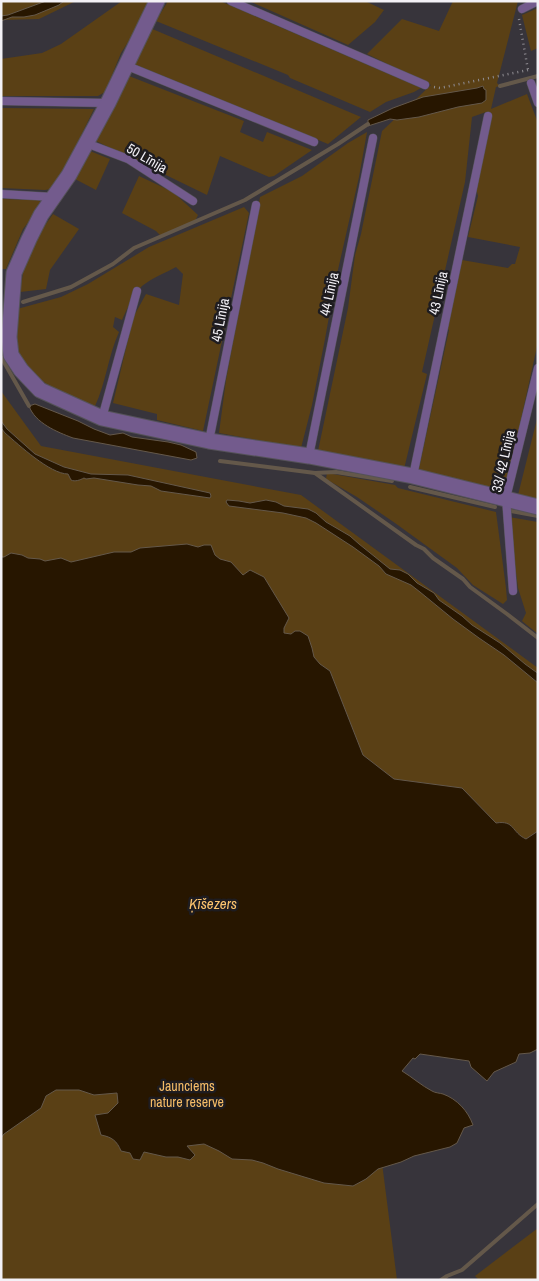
<svg xmlns="http://www.w3.org/2000/svg" width="539" height="1281" viewBox="0 0 539 1281" font-family="'Archivo Narrow',sans-serif">
  <style>
    .green { fill: #5a4015 }
    .water { fill: #271600; stroke: #64584a }
    .lines { fill: none; stroke-linecap: round; stroke-linejoin: round }
    .stream { stroke: #64584a; stroke-width: 4 }
    .lane-casing { stroke: #555259; stroke-width: 9 }
    .street-casing { stroke: #555259; stroke-width: 17 }
    .path { stroke: #8f8c92; stroke-width: 2.5; stroke-dasharray: 1 4; stroke-linecap: butt }
    .lane { stroke: #735b8d; stroke-width: 8 }
    .street { stroke: #735b8d; stroke-width: 15 }
    .labels { text-anchor: middle; dominant-baseline: central; stroke-width: 5; stroke-linejoin: round; paint-order: stroke }
    .street-label { font-size: 14px; fill: #f3f1f6; stroke: #1e1c20 }
    .park-label { font-size: 14px; fill: #f5bc67; stroke: #1e1c20 }
    .water-label { font-size: 15px; font-style: italic; fill: #fcc46e; stroke: #1e1c20 }
  </style>
  <rect width="100%" height="100%" fill="#37343b"/>
  <!-- green -->
  <g class="green">
    <path d="M1 1H76L39 19 1 20Z"/>
    <path d="M122 1H150L132 36 121 53 105 92 98 96H1V59L42 53 61 44Z"/>
    <path d="M168 1H220L421 88 414 92 386 102 370 112 290 78 288 75 156 21Z"/>
    <path d="M249 1H365L384 10 375 22 348 45Z"/>
    <path d="M453 1H518L497 83 500 86 496 87 491 109 527 94 538 123V342L505 492 418 473 449 330 447 329 462 260 508 268 512 264H515L520 247 468 237 478 196 475 183 486 112 472 117 465 182 422 372 427 374 404 469 318 451 348 308 355 255 361 234 382 131 431 85 367 54 402 19 439 31Z"/>
    <path d="M538 8V48L531 51 522 15Z"/>
    <path d="M150 28 361 117 328 144 134 64Z"/>
    <path d="M129 76 244 121 240 132 263 142 267 132 312 150 274 176 269 177 220 156 207 195 94 140Z"/>
    <path d="M1 108 94 109 57 184 51 189 45 190 1 188Z"/>
    <path d="M367 132 359 177 335 283 325 339 312 405 301 448 219 433 226 380 260 197 302 176 348 143Z"/>
    <path d="M90 151 110 159 96 190 75 179Z"/>
    <path d="M139 176 173 192 198 215 195 221 161 236 156 231 122 213Z"/>
    <path d="M1 199 38 200 43 203 23 229 6 269H1Z"/>
    <path d="M244 207 249 213 203 431 157 420V414L113 403 132 323 135 314 146 294 179 305 183 274 176 267C165 273 152 278 142 286 133 295 127 309 122 320L115 317 113 327 119 332C108 356 106 383 95 406L61 395 23 366 15 346 17 309 61 297 88 284 149 247Z"/>
    <path d="M53 214 79 229 50 270 46 289 20 292 26 255 31 245Z"/>
    <path d="M1 391 41 446 301 495 538 668V831L526 839C512 833 514 820 496 823L462 788 394 779 363 755 330 671 318 663 397 1280H1Z"/>
    <path d="M538 415V500L518 495Z"/>
    <path d="M327 473 395 485 398 488 496 512 506 588 507 600 503 604 473 585 457 568 395 523 357 497 326 479Z"/>
    <path d="M509 517 538 522V634L522 621 526 613 518 588Z"/>
    <path d="M538 1228V1280H479L475 1276Z"/>
  </g>
  <!-- water -->
  <g class="water">
    <path d="M46 1H64L59 5 35 15 24 17H12L1 21V16L8 15Z"/>
    <path d="M483 86 484 89 486 90V100L482 103 458 107 419 117 397 120 390 119 368 126V120L393 108 423 97 477 88Z"/>
    <path d="M35 404 78 421 94 429 110 435 123 433 132 437 168 442 181 445 196 452 197 458 191 460 73 438C57 432 35 423 29 406Z"/>
    <path d="M1 421 7 429 35 454 64 467 91 474 128 475 210 493 211 496 210 498 161 491 151 486 138 485 94 478 86 479 84 478C80 480 75 482 71 480L68 474C50 474 19 445 5 433L1 428Z"/>
    <path d="M227 500 239 501 250 503 266 500 276 502 284 506 308 509 316 513 326 522 350 536 359 544 390 569 400 570 408 574 417 583 434 593 439 600 462 616 472 625 500 643 525 664 536 672 538 673V683L504 655 479 638 453 619 420 592 411 585 386 574 379 566 353 547 316 523 306 518 283 513 229 506 226 502Z"/>
    <path d="M187 544 198 547 204 545H211L215 555 220 559 231 562 243 575 250 570 264 577 289 618 284 628V633L291 634 295 631H300L308 636 312 648 314 657 320 664 330 671 363 755 394 779 462 788 496 823C515 820 511 832 526 839L538 831V1049L530 1053 519 1054 516 1062 494 1072 487 1081 471 1067 469 1061 420 1054 415 1059 413 1058 402 1071C412 1077 422 1086 432 1091 435 1093 440 1093 443 1094 457 1099 468 1111 473 1125L464 1128 457 1143 450 1147 414 1156 401 1162 378 1169 366 1179 353 1186 324 1183 278 1169 263 1163 252 1160 232 1159 219 1151 204 1144 187 1146 195 1155 190 1160 178 1157H166L144 1152 140 1160 133 1159 130 1153 121 1151C117 1141 112 1137 101 1135L95 1115 108 1113 118 1103 117 1093 94 1095 79 1090H56L46 1096 41 1108 4 1134 1 1138V557H4L11 553 22 555 28 558 40 559 45 561 61 558 71 562 114 552H131L140 548Z"/>
  </g>
  <g class="lines">
    <!-- stream -->
    <g class="stream">
      <path d="M500 86 538 76"/>
      <path d="M23 302 71 287 113 264 134 248 245 200 338 144 368 124"/>
      <path d="M1 357 29 406"/>
      <path d="M220 461 315 473 416 545 424 549 433 558 463 579 470 587 507 614 538 638"/>
      <path d="M315 473 336 472 392 481"/>
      <path d="M410 487 495 507"/>
      <path d="M511 511 538 516"/>
      <path d="M441 1280 447 1276 462 1270 538 1204"/>
    </g>
    <defs>
      <g id="lane">
        <path d="M231 1 425 85"/>
        <path d="M522 9 538 1"/>
        <path d="M125 65 314 142"/>
        <path d="M531 83 538 103"/>
        <path d="M1 101 108 103"/>
        <path d="M86 143 128 159 193 201"/>
        <path d="M1 194 53 197"/>
        <path d="M102 418 137 291"/>
        <path d="M209 441 256 205"/>
        <path d="M309 456 373 138"/>
        <path d="M413 476 488 116"/>
        <path d="M513 591 506 498 538 368"/>
      </g>
      <path id="street" d="M157 1 108 103 69 175 41 215 29 239 14 273 9 337 11 355 21 370 40 390 102 418 209 441 309 456 413 476 538 507"/>
    </defs>
    <!-- lane casing -->
    <use href="#lane" class="lane-casing"/>
    <!-- street casing -->
    <use href="#street" class="street-casing"/>
    <!-- path -->
    <g class="path">
      <path d="M519 19 528 70"/>
      <path d="M434 87 440 88 528 70"/>
    </g>
    <!-- lane -->
    <use href="#lane" class="lane"/>
    <!-- street -->
    <use href="#street" class="street"/>
  </g>
  <g class="labels">
    <!-- street labels -->
    <g class="street-label">
      <text transform="translate(147 158) rotate(30)">50 Līnija</text>
      <text transform="translate(438 293) rotate(-78)">43 Līnija</text>
      <text transform="translate(329 294) rotate(-78)">44 Līnija</text>
      <text transform="translate(220 320) rotate(-79)">45 Līnija</text>
      <text transform="translate(503 461) rotate(-77)">33/ 42 Līnija</text>
    </g>
    <!-- park labels -->
    <g class="park-label">
      <text x="187" y="1086">Jaunciems<tspan x="187" dy="16">nature reserve</tspan></text>
    </g>
    <!-- water labels -->
    <g class="water-label">
      <text x="213" y="903">Ķīšezers</text>
    </g>
  </g>
  <!-- border -->
  <rect width="539" height="1281" fill="none" stroke="#f3f1f6" stroke-width="5"/>
</svg>
